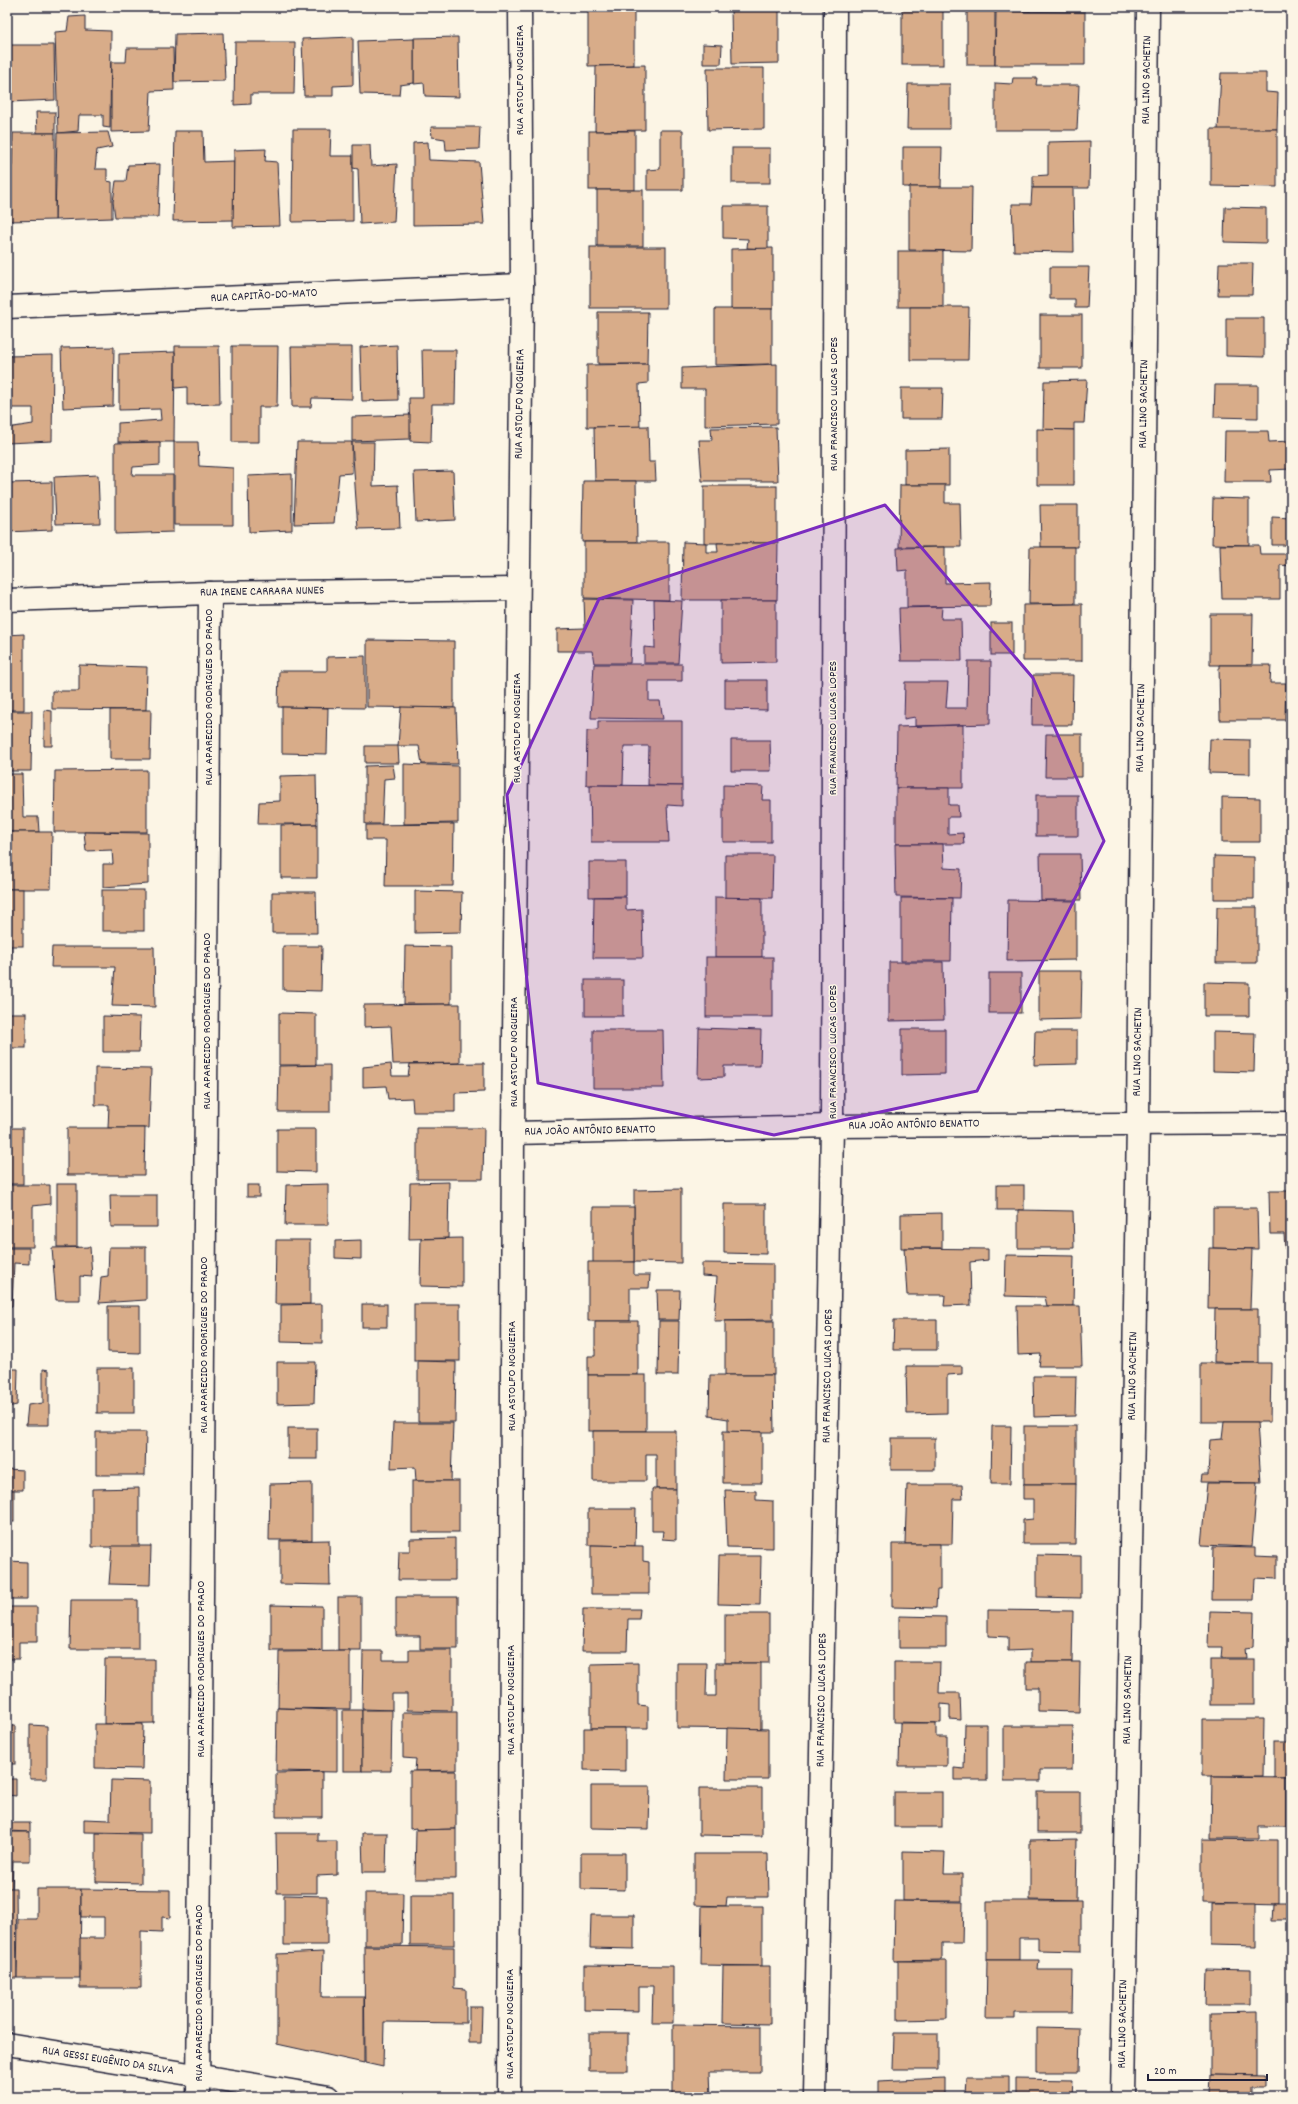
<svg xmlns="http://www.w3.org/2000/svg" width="1298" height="2104" viewBox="0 0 1298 2104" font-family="Dekko,sans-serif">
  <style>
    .building { fill: #d8ac89; stroke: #22223b }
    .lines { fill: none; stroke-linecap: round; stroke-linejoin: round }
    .street-casing { stroke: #22223b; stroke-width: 25 }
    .street { stroke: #fcf5e5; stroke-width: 22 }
    .marked { fill: #7b2cbf; fill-opacity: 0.2; stroke: #7b2cbf; stroke-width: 3; stroke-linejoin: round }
    .labels { text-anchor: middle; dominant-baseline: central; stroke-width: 3; stroke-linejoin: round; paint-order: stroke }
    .street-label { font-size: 12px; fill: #22223b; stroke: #fcf5e5 }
  </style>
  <rect width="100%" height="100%" fill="#fcf5e5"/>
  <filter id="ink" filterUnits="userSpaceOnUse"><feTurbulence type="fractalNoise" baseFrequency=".025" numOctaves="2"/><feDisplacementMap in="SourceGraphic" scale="8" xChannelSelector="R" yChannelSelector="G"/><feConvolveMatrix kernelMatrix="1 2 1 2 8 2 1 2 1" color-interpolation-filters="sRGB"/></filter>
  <g filter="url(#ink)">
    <!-- building -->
    <g class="building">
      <path d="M588 7H634V65L588 66Z"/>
      <path d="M731 7H779V63L732 64Z"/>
      <rect x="909" y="7" width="51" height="2"/>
      <rect x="998" y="7" width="32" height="4"/>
      <rect x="902" y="10" width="41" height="55"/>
      <rect x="967" y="11" width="28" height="54"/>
      <path d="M996 11 1085 12V65H995Z"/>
      <path d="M85 16V30L111 31 110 128 103 127V115H79L78 131 58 133 55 32 67 31 69 17Z"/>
      <path d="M223 33 225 81 174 82 175 34Z"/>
      <path d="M353 37V85L333 86V96H304L302 39Z"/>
      <path d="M458 37 459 97 425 96 424 83 414 84V38Z"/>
      <path d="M414 39V83L400 85 399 95 360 94 358 41Z"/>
      <path d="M235 42H295L294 94H251V104L234 105Z"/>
      <path d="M703 44 722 45 721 64H703Z"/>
      <path d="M7 45H54L55 100 9 102Z"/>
      <path d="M127 48H173L174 90 151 91 149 131 111 132V62H126Z"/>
      <path d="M645 65V130L595 131 596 66Z"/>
      <path d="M707 68H764V129L708 130Z"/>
      <path d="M1221 73H1266V92L1278 93 1277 129 1218 130Z"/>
      <path d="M1013 78H1037L1036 85H1079L1077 130H995V83L1012 84Z"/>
      <path d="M908 84H950V129H907Z"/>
      <path d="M36 112H55V133H37Z"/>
      <path d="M431 127H480L479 149 446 150 445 139 432 137Z"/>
      <path d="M293 129H331L330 156H353V221L292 222Z"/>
      <path d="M1211 129H1277V187L1211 186Z"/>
      <path d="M660 130H683V190H647V170L660 169Z"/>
      <path d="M175 131H203L204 162 234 161V220L173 221Z"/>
      <rect x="589" y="131" width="46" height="59"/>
      <path d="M108 132 112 147 97 150 95 169H107V181L112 182V218L55 220 57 133Z"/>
      <path d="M13 133H55V220L7 221V166H12Z"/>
      <path d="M1090 141 1089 188H1033V176L1048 175V142Z"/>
      <path d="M428 142 429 160 479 162 484 224 413 225V143Z"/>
      <path d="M353 145H370L371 166 397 164 394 222 360 224 358 169 353 168Z"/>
      <path d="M903 147H942L941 187H903Z"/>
      <rect x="732" y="148" width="38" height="35"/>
      <path d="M266 149 265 161 277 162 280 226 233 227 234 150Z"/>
      <path d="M160 164 158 217H115L113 202 116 181H126L128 165Z"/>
      <path d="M909 187H972L971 251 909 250Z"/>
      <path d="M1032 188H1073L1074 252 1014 251 1012 204H1031Z"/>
      <rect x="597" y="190" width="46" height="56"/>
      <path d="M723 206H768V249L747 248 748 239 723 238Z"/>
      <path d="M1225 207 1266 208V243L1224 242Z"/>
      <rect x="590" y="247" width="76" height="61"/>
      <path d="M773 248V309H731V249Z"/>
      <rect x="898" y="251" width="45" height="56"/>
      <path d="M1219 263H1253L1252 295H1218Z"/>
      <path d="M1050 267H1089L1087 308H1075V299H1050Z"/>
      <path d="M910 307H969L968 360H910Z"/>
      <path d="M715 309H772V364L715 365Z"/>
      <path d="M598 312H648L647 364H598Z"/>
      <rect x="1040" y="315" width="42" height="53"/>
      <path d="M1226 318H1264V357L1226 356Z"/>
      <path d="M397 345 398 400 362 401 360 347Z"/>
      <path d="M175 346H219L220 404 187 405V387L175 388Z"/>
      <path d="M232 346H278L277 407H259V442H232Z"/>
      <path d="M114 347 113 406 63 408 61 348Z"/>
      <path d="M291 347H352V399L312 398 311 407H292Z"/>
      <path d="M422 350H456L455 404H432L431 442 410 441 409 398H423Z"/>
      <path d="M175 352 174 442H118V423L161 420 160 409 119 410V354Z"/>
      <path d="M53 355 52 441 7 443V428L33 424V408H7V356Z"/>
      <path d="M648 364V383L639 384 640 427H587V365Z"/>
      <path d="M777 364V424L705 426V389H682V368Z"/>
      <path d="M1087 380 1084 423H1074V430H1043L1044 381Z"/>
      <path d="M1215 385H1258V418L1214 417Z"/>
      <path d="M901 388H943L942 419H901Z"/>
      <path d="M410 415V439L352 441V417Z"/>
      <path d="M648 426 649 462H655L656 481H595L594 427Z"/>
      <path d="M776 427 778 481H702L699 440H712L711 428Z"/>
      <path d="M1037 429 1074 430V485H1037Z"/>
      <path d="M1225 431H1268L1269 442 1291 441V469L1270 470 1271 482H1224Z"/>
      <path d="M160 442V465L133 467 132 475H173V532L115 534V443Z"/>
      <path d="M174 442H198L199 466 233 468V525H174Z"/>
      <path d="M297 442H352V473L339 474 334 523 294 524Z"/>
      <path d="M352 442H374L373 486 398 485 400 528 358 529Z"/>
      <path d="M949 449V485H905V450Z"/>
      <path d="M453 471 455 520 416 522 414 472Z"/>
      <path d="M292 474V530L249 532 248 476Z"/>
      <path d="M98 475 100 523 56 524 54 477Z"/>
      <path d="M583 481H636L637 542H582Z"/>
      <path d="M52 482V530L7 532V483Z"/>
      <path d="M900 485H945V503H960L961 547H899Z"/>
      <rect x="704" y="486" width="73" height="57"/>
      <path d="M1213 498 1249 499V545L1212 544Z"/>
      <path d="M1040 505H1078V547H1041Z"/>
      <path d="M1272 517 1291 518V545H1272Z"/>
      <path d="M584 542H669V600L584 598Z"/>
      <path d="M683 542 706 543V552H718L717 543H778L777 600H682Z"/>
      <path d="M1220 545H1259L1260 554H1291V566L1280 565V599H1222Z"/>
      <path d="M945 547V583L991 582 990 606 907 607V570L898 571 897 548Z"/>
      <path d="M1030 547H1075V604H1029Z"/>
      <path d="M584 599 633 600 630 663H594L592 651H557V629L585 628Z"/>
      <path d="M654 600 682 601 678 663H644V647L655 648Z"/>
      <path d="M721 600H776V662L721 663Z"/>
      <path d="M1075 604H1082V661H1023V605Z"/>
      <path d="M942 607 941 619H961L962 661H901L899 608Z"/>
      <path d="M1210 614H1253L1252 665H1210Z"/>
      <rect x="991" y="623" width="21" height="32"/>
      <path d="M24 634V710H7V635Z"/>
      <path d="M367 640 454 641V708L367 707Z"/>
      <path d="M365 656V708L278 707 279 671H327V657Z"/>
      <path d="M968 661H991L990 724 915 726V717L904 719 905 682H948L946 708H967Z"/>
      <path d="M594 664H682V681H649V701H660L663 719 591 718Z"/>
      <path d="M79 665 147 667 146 710 52 709V691H79Z"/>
      <path d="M1219 665H1271L1270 683H1286L1285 720H1220Z"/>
      <path d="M1033 675H1073L1072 725H1032Z"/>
      <path d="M725 680H767V710L725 709Z"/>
      <path d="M282 707 328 708 327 754 282 753Z"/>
      <path d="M401 707 456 708 458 764H422L419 746H398Z"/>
      <path d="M44 710 52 711V746H44Z"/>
      <path d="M110 710H151L150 759H110Z"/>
      <path d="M7 711H32L31 771H7Z"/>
      <path d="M598 721H682V786L648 785 649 746H624L623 785H586L587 731 598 730Z"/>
      <path d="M963 725V788H896L897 727Z"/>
      <path d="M1046 734H1082V777H1045Z"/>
      <path d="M1210 739 1250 740V774L1209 773Z"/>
      <path d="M731 740H770L771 771H731Z"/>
      <path d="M365 746H398L399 763H365Z"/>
      <path d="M404 764 458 766V823L404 824Z"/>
      <path d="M393 765 395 778 384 779 382 824H365V766Z"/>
      <path d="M147 770V832H54L55 771Z"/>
      <path d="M7 774H22L23 817H38L39 832H7Z"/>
      <path d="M316 775 317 824H258L259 802 280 801V776Z"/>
      <path d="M590 785 682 786V806L667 805 669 842H591Z"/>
      <path d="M723 785 763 786 762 800H771V842H723Z"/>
      <path d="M896 788H949V805H958L959 817H948V834L963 833 964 844H896Z"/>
      <rect x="1036" y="795" width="42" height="41"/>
      <path d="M1222 797 1260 798V842H1222Z"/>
      <path d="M317 824V878H281V825Z"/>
      <path d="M454 824 453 886H385L386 840H366V825Z"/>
      <path d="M7 832H52L51 889H7Z"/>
      <path d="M84 832 148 833V884L103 887V864H113L112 850 86 851Z"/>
      <path d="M895 844H943L944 868 961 869 960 898 896 897Z"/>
      <path d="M1040 854H1080L1081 900H1041Z"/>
      <path d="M725 855H773L772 898H725Z"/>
      <path d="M1214 856 1254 857V899H1214Z"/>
      <path d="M589 862H626V896L589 897Z"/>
      <rect x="7" y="889" width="16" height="57"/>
      <rect x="102" y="890" width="42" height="41"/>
      <path d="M415 891 462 892 461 932 415 933Z"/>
      <path d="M272 892H316L317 933H272Z"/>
      <path d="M594 897H626V910L642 909 643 958H593Z"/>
      <path d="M715 897 762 898V957H715Z"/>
      <path d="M901 898H952L951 961H901Z"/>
      <path d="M1008 900 1076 901V960L1007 961Z"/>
      <path d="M1217 907H1257V963H1216Z"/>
      <path d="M283 946H322L321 991 283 990Z"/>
      <path d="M405 946 451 947V1004H404Z"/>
      <rect x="7" y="947" width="4" height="42"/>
      <path d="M52 947H154L155 1007 112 1006 115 967H51Z"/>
      <rect x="706" y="957" width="67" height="60"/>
      <path d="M889 962H943L944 1020 889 1021Z"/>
      <path d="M1039 971H1082L1081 1019 1039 1020Z"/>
      <rect x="989" y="973" width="32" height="40"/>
      <rect x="585" y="980" width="38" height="36"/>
      <path d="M1204 982 1249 983V1016H1204Z"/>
      <path d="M450 1004H460V1063L393 1064 391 1026 364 1027V1005Z"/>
      <rect x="7" y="1013" width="19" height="35"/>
      <path d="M279 1013 316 1014V1065H279Z"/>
      <path d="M103 1016 140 1017 139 1052H103Z"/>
      <path d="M699 1028 761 1030 760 1066H724V1077L698 1078Z"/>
      <path d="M902 1029H945V1074L902 1075Z"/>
      <path d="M593 1030H663L664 1088H593Z"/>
      <path d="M1035 1031H1077V1064L1034 1065Z"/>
      <path d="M1213 1032 1255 1033 1254 1072 1213 1071Z"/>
      <path d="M484 1063V1092L455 1093V1112H413L412 1098 388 1099 386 1086 363 1087V1067L391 1064 392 1076H408L410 1064Z"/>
      <path d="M330 1065V1112H278L279 1066Z"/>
      <path d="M95 1068 151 1069 149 1128H108L109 1105H95Z"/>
      <rect x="7" y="1128" width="16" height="56"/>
      <path d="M67 1128H145L144 1175H67Z"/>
      <path d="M417 1128H484L483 1179H417Z"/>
      <path d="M277 1129H316V1172L277 1171Z"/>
      <path d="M449 1182 448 1238 409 1239 410 1183Z"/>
      <rect x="57" y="1184" width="20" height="63"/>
      <path d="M328 1184V1225H285L286 1185Z"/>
      <path d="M7 1185H50V1204L33 1206V1247H7Z"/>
      <rect x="247" y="1185" width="12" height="12"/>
      <rect x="997" y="1185" width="27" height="25"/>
      <path d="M681 1189V1263L634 1262V1190Z"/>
      <path d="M1269 1191H1291V1249H1285L1284 1234H1270Z"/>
      <path d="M110 1195H157V1227H111Z"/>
      <path d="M724 1204H766V1254L724 1253Z"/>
      <path d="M593 1207H634V1262L593 1263Z"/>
      <path d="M1213 1208H1257L1258 1249 1213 1248Z"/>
      <path d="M1018 1210 1073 1211 1074 1248H1018Z"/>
      <path d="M942 1213V1248H901V1214Z"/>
      <path d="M462 1238V1287L420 1286 421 1239Z"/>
      <path d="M276 1240H310V1304H275Z"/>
      <path d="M361 1240V1259L335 1258V1241Z"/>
      <path d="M90 1247 92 1277 80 1276V1300H56L52 1248Z"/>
      <path d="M109 1247H146V1300L99 1303 101 1277 108 1276Z"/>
      <path d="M7 1248H29V1264L14 1263 12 1306H7Z"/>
      <path d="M904 1248 988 1249V1260L970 1262 971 1305 944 1306 945 1295H907Z"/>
      <path d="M1209 1248 1252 1249 1250 1309H1208Z"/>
      <path d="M1006 1255 1074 1256 1073 1306H1047L1045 1297 1005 1296Z"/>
      <path d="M588 1262H634V1275H650L649 1288H630V1321H588Z"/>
      <path d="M702 1263 773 1264V1320L714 1321 717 1277 702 1276Z"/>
      <path d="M657 1290H680L679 1320H658Z"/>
      <path d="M322 1304V1343L281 1342V1305Z"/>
      <rect x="362" y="1304" width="25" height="23"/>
      <rect x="414" y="1304" width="46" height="57"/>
      <path d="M7 1306H10L9 1351H7Z"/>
      <path d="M108 1306H140V1353L108 1352Z"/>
      <path d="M1017 1306H1080L1082 1366H1039L1041 1354 1018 1355Z"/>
      <path d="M1215 1309H1258V1363L1214 1362Z"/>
      <path d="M894 1320H937V1350H893Z"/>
      <path d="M595 1321H638V1375H588V1356H595Z"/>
      <path d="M659 1321H679L678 1375H658Z"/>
      <rect x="725" y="1321" width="49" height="54"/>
      <path d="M418 1361 456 1362 455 1422H418Z"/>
      <path d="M277 1362H315L314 1403 277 1404Z"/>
      <path d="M1201 1363H1271L1270 1422H1201Z"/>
      <path d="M906 1366H962V1374L947 1375V1413L907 1414Z"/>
      <rect x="97" y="1368" width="37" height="45"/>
      <path d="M7 1369H18L17 1405 7 1407Z"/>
      <path d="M43 1369 49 1370V1425H26L28 1405 43 1403Z"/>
      <rect x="588" y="1375" width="58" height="56"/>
      <path d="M710 1375H773L774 1432H728V1419L709 1416Z"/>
      <path d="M1033 1376H1076L1075 1416 1034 1417Z"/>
      <path d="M1224 1422H1257L1261 1483 1201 1482 1202 1475H1208L1210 1440 1222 1439Z"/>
      <path d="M393 1423H453L451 1481H416L415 1467 391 1468Z"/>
      <path d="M992 1426H1011L1010 1484H991Z"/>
      <rect x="1024" y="1426" width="52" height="58"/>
      <rect x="288" y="1428" width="29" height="31"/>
      <path d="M593 1431H676V1489H656V1454H646V1481H593Z"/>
      <path d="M723 1431 762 1432V1483H723Z"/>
      <path d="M96 1432H146L145 1475H96Z"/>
      <rect x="891" y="1438" width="44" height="32"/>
      <path d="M7 1469 23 1470V1490H7Z"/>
      <rect x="412" y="1481" width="47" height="51"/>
      <path d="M312 1483V1540H269L270 1484Z"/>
      <path d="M1207 1483H1257L1252 1547 1201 1545Z"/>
      <path d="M1023 1484H1076L1075 1544H1023V1520L1033 1519V1499H1023Z"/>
      <path d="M907 1485H962L963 1499H953L952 1544H905Z"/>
      <path d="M139 1488V1547H92V1489Z"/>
      <path d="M652 1489H676V1540L662 1539 663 1531H652Z"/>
      <rect x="7" y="1490" width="7" height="32"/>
      <path d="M725 1490 756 1491V1500L773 1501V1548L727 1547Z"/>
      <path d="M588 1509H636L635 1546 588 1545Z"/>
      <path d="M455 1538V1580H398L399 1551H410V1539Z"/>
      <path d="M329 1540 330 1585 280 1584V1541Z"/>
      <path d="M892 1544H940V1590H937L936 1608 892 1607Z"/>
      <path d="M591 1545 643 1546V1561L649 1562V1594H591Z"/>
      <path d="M112 1546H151L150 1585 109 1584Z"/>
      <path d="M1213 1547 1255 1548V1556L1277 1557V1579L1255 1578 1254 1600H1212Z"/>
      <path d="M7 1548H10L9 1561 27 1562V1599H7Z"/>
      <path d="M1037 1555 1081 1556V1598L1037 1597Z"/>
      <path d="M719 1556H761L760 1605 718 1604Z"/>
      <rect x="338" y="1597" width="23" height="54"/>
      <path d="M396 1597H458V1649H420V1636H396Z"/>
      <path d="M71 1600H138V1649H70Z"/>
      <path d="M271 1605 322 1606V1651H271Z"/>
      <path d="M7 1607H37V1642H19V1659H7Z"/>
      <path d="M583 1609H640L639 1619H628L627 1651H582Z"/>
      <path d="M988 1610 1073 1611 1072 1662H1031V1650L1008 1651V1637L988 1636Z"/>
      <path d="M1209 1611 1254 1612 1253 1647 1245 1648 1246 1658H1221L1222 1647H1208Z"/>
      <rect x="725" y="1614" width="44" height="49"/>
      <path d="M899 1616 946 1617V1648H899Z"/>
      <path d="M409 1650H452V1711L407 1710V1694H392V1710L362 1709 363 1651H383V1660H409Z"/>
      <path d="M350 1651V1709L278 1708 279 1652Z"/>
      <path d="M105 1659H154V1723L104 1724Z"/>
      <rect x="1211" y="1659" width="43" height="46"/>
      <path d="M894 1662H940L939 1693H960L961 1720 950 1719V1705L941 1704V1723L894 1722Z"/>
      <path d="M1026 1662H1080L1079 1712 1038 1711V1688H1026Z"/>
      <path d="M638 1663V1705L648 1706V1728H591V1664Z"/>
      <path d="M677 1663H707L706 1696H716V1663H761V1729L677 1728Z"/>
      <path d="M277 1708 337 1710V1772L276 1771Z"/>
      <rect x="343" y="1710" width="19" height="61"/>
      <path d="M362 1710H392L391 1771H362Z"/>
      <path d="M403 1712H457V1770L415 1771 416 1759 403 1758Z"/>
      <path d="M1202 1719H1264L1263 1776H1202Z"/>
      <path d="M900 1723H936V1737H947V1766H899Z"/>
      <path d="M95 1724H143L142 1769 95 1768Z"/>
      <path d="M965 1724H987V1780H954V1768L964 1769Z"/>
      <path d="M30 1725 47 1726V1779H30Z"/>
      <rect x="7" y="1726" width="8" height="38"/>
      <path d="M1004 1726H1073L1072 1770H1040V1781H1004Z"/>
      <path d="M584 1728H625V1771L584 1770Z"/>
      <path d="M727 1728 768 1729V1779H726Z"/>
      <rect x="1274" y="1743" width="17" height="34"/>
      <path d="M410 1771H456V1829L416 1830V1828L410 1829Z"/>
      <path d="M322 1772V1817H276V1773Z"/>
      <path d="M1212 1776 1286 1777V1826H1258V1838H1211Z"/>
      <path d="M7 1779H16V1796L8 1795 9 1823H30V1832L7 1831Z"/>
      <path d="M111 1780 150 1781V1833L84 1832V1819L110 1820Z"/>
      <path d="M591 1786H650L649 1829 591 1828Z"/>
      <path d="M699 1788H762V1836L699 1835Z"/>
      <rect x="1037" y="1791" width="43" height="42"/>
      <rect x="894" y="1792" width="48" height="35"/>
      <path d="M456 1829V1879H415L416 1830Z"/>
      <path d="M7 1832H30V1861H13L12 1889H7Z"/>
      <path d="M96 1833 141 1834V1883L96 1882Z"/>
      <path d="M276 1833H318V1841H337V1875L317 1876V1893H277Z"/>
      <path d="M362 1833H387L386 1872H363Z"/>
      <path d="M1077 1839 1076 1901 1030 1900V1840Z"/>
      <path d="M1202 1839 1278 1840V1903L1202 1901Z"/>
      <path d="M903 1851 945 1852 944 1874H962V1901H903Z"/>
      <path d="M581 1853H625V1890L581 1889Z"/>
      <path d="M694 1854H768L769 1897H727L726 1906 694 1905Z"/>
      <path d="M7 1888H16L17 1978H7Z"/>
      <path d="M37 1889H81L80 1978H17L18 1919H37Z"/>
      <path d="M81 1889 170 1890V1918L162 1917V1932L141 1931V1988H80V1938H104V1917H81Z"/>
      <path d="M365 1893H403L402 1945H365Z"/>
      <path d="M284 1895 327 1896V1945H284Z"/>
      <rect x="410" y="1895" width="44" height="50"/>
      <path d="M895 1901 963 1902 962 1943H942V1960L894 1961Z"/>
      <path d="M987 1901H1081V1951L1038 1950V1938H1019V1960H987Z"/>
      <path d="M1212 1902H1255V1947L1212 1946Z"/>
      <path d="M1273 1903H1291V1920H1272Z"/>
      <path d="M702 1906H762V1966L701 1965Z"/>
      <path d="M591 1915H634V1949L590 1948Z"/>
      <path d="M364 1946 454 1947V1988L466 1989V2023L384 2022 383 2067 365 2063Z"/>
      <path d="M323 1952 322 1997H364V2063L277 2044V1954Z"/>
      <path d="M987 1960H1039L1038 1970H1073L1072 2012H1015V2019H986Z"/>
      <path d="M898 1961H947V2019L898 2020Z"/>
      <path d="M584 1965 673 1966V2023H652L653 1986H639V2011L584 2010Z"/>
      <path d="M723 1966H770V2024L722 2023Z"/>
      <path d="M1207 1968 1250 1969V2005H1206Z"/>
      <path d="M469 2007H482L481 2043H469Z"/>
      <path d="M1257 2013V2075L1210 2074V2014Z"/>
      <path d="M673 2025 760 2026V2072H710L711 2097H673Z"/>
      <path d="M1037 2028 1079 2029 1078 2072H1037Z"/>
      <rect x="589" y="2033" width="39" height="38"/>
      <path d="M894 2033H938V2069H893Z"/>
      <path d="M1210 2074 1265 2075V2086H1251V2097H1209Z"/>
      <path d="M967 2077H1009V2097H966Z"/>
      <path d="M944 2078V2097H878V2081Z"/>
      <path d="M1016 2079 1073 2080 1072 2097H1016Z"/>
    </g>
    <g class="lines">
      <defs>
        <g id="street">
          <path d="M7 307 522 285"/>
          <path d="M7 600 210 593 518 589"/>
          <path d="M513 1133 832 1126 1291 1123"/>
          <path d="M7 2044 328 2097"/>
          <path d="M198 2097 210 593"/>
          <path d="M509 2097 513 1133 522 285 520 7"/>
          <path d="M815 2097 832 1126 835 7"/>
          <path d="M1122 2097 1138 1123 1148 7"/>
        </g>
      </defs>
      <!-- street casing -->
      <use href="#street" class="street-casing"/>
      <!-- street -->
      <use href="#street" class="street"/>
    </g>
  </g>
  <!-- marked area -->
  <path class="marked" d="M885 505 1033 678 1104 841 977 1091 774 1135 538 1083 507 795 599 599Z"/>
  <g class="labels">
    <!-- street labels -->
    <g class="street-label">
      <text transform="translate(520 80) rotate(-90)">RUA ASTOLFO NOGUEIRA</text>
      <text transform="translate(1147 80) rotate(-89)">RUA LINO SACHETIN</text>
      <text transform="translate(264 296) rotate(-3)">RUA CAPITÃO-DO-MATO</text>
      <text transform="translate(520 404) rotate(-89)">RUA ASTOLFO NOGUEIRA</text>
      <text transform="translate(834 404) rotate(-90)">RUA FRANCISCO LUCAS LOPES</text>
      <text transform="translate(1144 404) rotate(-89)">RUA LINO SACHETIN</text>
      <text transform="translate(262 592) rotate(-1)">RUA IRENE CARRARA NUNES</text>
      <text transform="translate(209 697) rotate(-90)">RUA APARECIDO RODRIGUES DO PRADO</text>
      <text transform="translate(517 728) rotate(-90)">RUA ASTOLFO NOGUEIRA</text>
      <text transform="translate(833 728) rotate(-90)">RUA FRANCISCO LUCAS LOPES</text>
      <text transform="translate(1141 728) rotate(-89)">RUA LINO SACHETIN</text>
      <text transform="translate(207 1021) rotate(-90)">RUA APARECIDO RODRIGUES DO PRADO</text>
      <text transform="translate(514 1052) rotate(-90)">RUA ASTOLFO NOGUEIRA</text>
      <text transform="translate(833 1052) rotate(-90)">RUA FRANCISCO LUCAS LOPES</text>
      <text transform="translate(1138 1052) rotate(-89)">RUA LINO SACHETIN</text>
      <text transform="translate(914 1125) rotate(-1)">RUA JOÃO ANTÔNIO BENATTO</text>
      <text transform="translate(590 1131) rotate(-1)">RUA JOÃO ANTÔNIO BENATTO</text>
      <text transform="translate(204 1345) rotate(-90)">RUA APARECIDO RODRIGUES DO PRADO</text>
      <text transform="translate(512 1376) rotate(-90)">RUA ASTOLFO NOGUEIRA</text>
      <text transform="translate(828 1376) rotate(-89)">RUA FRANCISCO LUCAS LOPES</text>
      <text transform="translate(1133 1376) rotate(-89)">RUA LINO SACHETIN</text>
      <text transform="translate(201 1669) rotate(-90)">RUA APARECIDO RODRIGUES DO PRADO</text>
      <text transform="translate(511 1700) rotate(-90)">RUA ASTOLFO NOGUEIRA</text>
      <text transform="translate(822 1700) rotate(-89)">RUA FRANCISCO LUCAS LOPES</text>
      <text transform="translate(1128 1700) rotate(-89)">RUA LINO SACHETIN</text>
      <text transform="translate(199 1993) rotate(-90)">RUA APARECIDO RODRIGUES DO PRADO</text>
      <text transform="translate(510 2024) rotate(-90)">RUA ASTOLFO NOGUEIRA</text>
      <text transform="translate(1123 2024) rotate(-89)">RUA LINO SACHETIN</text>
      <text transform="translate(108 2061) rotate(9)">RUA GESSI EUGÊNIO DA SILVA</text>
    </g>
  </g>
  <!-- margin -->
  <rect width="1298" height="2104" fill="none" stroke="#fcf5e5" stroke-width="24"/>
  <rect x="12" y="12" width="1274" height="2080" fill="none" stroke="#22223b" stroke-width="1.5" filter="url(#ink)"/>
  <!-- scale -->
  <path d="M1148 2074v6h119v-6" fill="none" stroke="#22223b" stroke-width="2"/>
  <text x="1154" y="2074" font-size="12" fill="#22223b" stroke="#fcf5e5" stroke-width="3" paint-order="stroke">20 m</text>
</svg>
